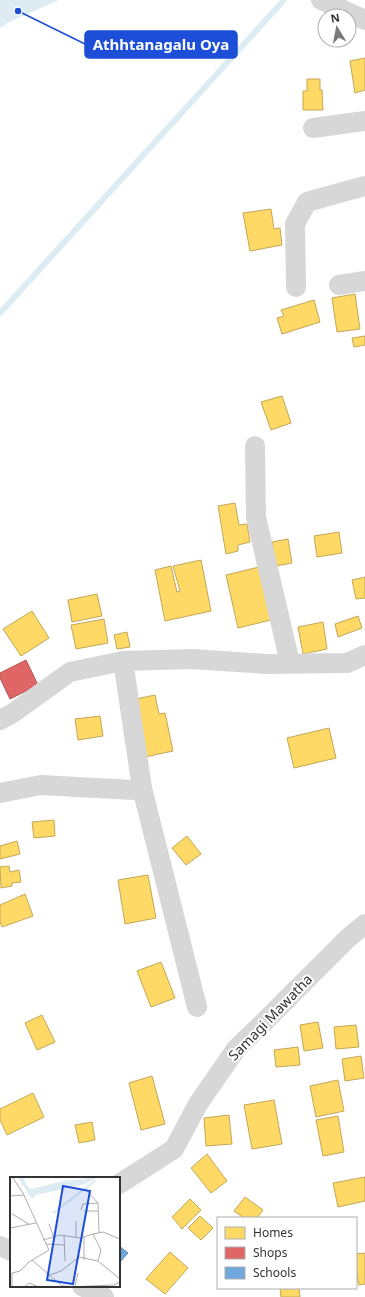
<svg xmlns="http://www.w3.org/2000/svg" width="365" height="1297" viewBox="0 0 365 1297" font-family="'Noto Sans',sans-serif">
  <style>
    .water { fill: #ddebf3 }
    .homes { fill: #ffd966; stroke: #c2a757 }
    .shops { fill: #e06666; stroke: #ac5757 }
    .schools { fill: #6fa8dc; stroke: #5d85a9 }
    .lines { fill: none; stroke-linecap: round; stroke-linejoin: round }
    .stream { stroke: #ddebf3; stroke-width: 6 }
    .minor { stroke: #d7d7d7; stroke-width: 20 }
    .labels { text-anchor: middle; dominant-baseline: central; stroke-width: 4; stroke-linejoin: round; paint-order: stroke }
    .street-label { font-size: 14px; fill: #333; stroke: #fff }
    .inset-river { fill: none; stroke: #ddebf3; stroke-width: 2 }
    .inset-road { fill: none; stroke: #adadad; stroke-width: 1 }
    .view { fill: #1d4ed8; fill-opacity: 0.15; stroke: #1d4ed8; stroke-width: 2 }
    .inset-edge { fill: none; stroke: #333; stroke-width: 2 }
    .leader { fill: none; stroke: #1d4ed8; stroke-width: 1.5 }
    .callout-dot { fill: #1d4ed8; stroke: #fff; stroke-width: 1.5 }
    .callout { fill: #1d4ed8; stroke: #1d4ed8; stroke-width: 1.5 }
    .callout-label { font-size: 15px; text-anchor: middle; font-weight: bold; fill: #fff }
  </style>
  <rect width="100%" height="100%" fill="#fff"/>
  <!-- water -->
  <path class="water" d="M0 0H59L11 21 0 28Z"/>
  <!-- homes -->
  <g class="homes">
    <path d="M365 58V90L355 93 350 61Z"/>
    <path d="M307 79H320V90H322L323 110H303V91H307Z"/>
    <path d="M271 209 274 229 280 228 282 245 250 251 243 213Z"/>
    <path d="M355 294 360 329 337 332 332 298Z"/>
    <path d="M314 300 320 322 282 334 277 318 284 316 281 310Z"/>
    <path d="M365 336V345L354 347 352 338Z"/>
    <path d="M282 396 291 423 271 430 261 402Z"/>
    <path d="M235 503 239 525 247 524 250 542 238 545V551L226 554 218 506Z"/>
    <path d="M339 532 342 553 317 557 314 536Z"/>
    <path d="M288 539 292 563 276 566 272 542Z"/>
    <path d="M201 560 211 611 165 621 155 570 171 566 177 592 180 591 173 566Z"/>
    <path d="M259 567 271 620 238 628 226 575Z"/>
    <path d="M365 577V598L356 599 352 580Z"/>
    <path d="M97 594 102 616 72 622 68 600Z"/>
    <path d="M32 611 49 638 21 656 3 629Z"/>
    <path d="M358 616 362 628 338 637 335 624Z"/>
    <path d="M104 619 108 643 76 649 71 625Z"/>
    <path d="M323 622 327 649 303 654 298 627Z"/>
    <path d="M127 632 130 647 117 649 114 635Z"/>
    <path d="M155 695 159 714 165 713 173 751 145 757 136 699Z"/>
    <path d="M100 716 103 736 78 740 75 719Z"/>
    <path d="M329 728 336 758 294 768 287 738Z"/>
    <path d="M54 820 55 836 34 838 32 822Z"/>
    <path d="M187 836 201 854 186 865 172 848Z"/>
    <path d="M17 841 20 854 0 859V846Z"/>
    <path d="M9 866 10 872 19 870 21 882 12 883V886L1 888 0 867Z"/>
    <path d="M148 875 156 918 125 924 118 880Z"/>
    <path d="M25 894 33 916 2 927 0 922V905Z"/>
    <path d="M161 962 175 998 151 1007 137 971Z"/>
    <path d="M42 1015 55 1042 37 1050 25 1023Z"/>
    <path d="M318 1022 323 1048 304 1051 300 1025Z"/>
    <path d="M356 1025 359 1047 336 1049 334 1027Z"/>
    <path d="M298 1047 300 1065 276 1067 274 1050Z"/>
    <path d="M361 1056 364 1078 345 1081 342 1059Z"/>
    <path d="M152 1076 165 1124 141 1130 129 1083Z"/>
    <path d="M338 1080 344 1111 316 1117 310 1086Z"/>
    <path d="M33 1093 44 1117 7 1135 0 1120V1109Z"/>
    <path d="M274 1100 282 1144 252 1149 244 1105Z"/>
    <path d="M229 1115 232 1144 206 1146 204 1118Z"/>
    <path d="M338 1116 344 1152 323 1156 316 1120Z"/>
    <path d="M92 1122 95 1140 79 1143 75 1125Z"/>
    <path d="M207 1154 227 1181 211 1193 191 1168Z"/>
    <path d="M365 1177V1201L338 1207 333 1183Z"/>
    <path d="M245 1197 263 1210 257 1218H244L234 1211Z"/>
    <path d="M190 1199 201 1210 182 1229 172 1217Z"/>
    <path d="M200 1216 213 1228 201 1240 188 1228Z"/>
    <path d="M170 1252 188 1268 165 1294 146 1279Z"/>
    <path d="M365 1253V1284L359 1285 356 1268V1254Z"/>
    <path d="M280 1288H299L300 1297H281Z"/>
  </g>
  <!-- shops -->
  <path class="shops" d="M26 660 38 685 10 699 0 678V673Z"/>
  <!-- schools -->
  <path class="schools" d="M119 1246 128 1253 119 1263Z"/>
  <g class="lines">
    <!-- stream -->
    <path class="stream" d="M0 313 284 0"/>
    <!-- minor -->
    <g class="minor">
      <path d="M321 0 365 20"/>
      <path d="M313 128 365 121"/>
      <path d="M339 285 365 281"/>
      <path d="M296 287 295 224 307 202 365 186"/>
      <path d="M255 446 256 517 290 663"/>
      <path d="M123 661 142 788 197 1007"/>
      <path d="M0 720 13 713 70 672 123 661 192 659 267 664 347 663 365 655"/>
      <path d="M0 793 41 785 133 790 142 788"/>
      <path d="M119 1184 174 1149 198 1104 236 1049 267 1019 347 939 365 924"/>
      <path d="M0 1246 11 1251"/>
      <path d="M82 1286 104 1297"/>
    </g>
  </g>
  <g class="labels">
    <!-- street labels -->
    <g class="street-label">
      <text transform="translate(270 1017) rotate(-46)">Samagi Mawatha</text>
    </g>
  </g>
  <!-- overview -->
  <g transform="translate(10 1177)">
    <rect width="110" height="110" fill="#fff"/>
    <path d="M8 0H13L17 9 21 12 53 4 88 0 75 7 26 18 22 22Z" fill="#ddebf3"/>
    <path class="inset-river" d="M43 36 86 3"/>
    <path class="inset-road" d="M76 13 88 26 89 56M0 19 14 18M71 33 73 27 88 26M74 34H88M2 37 19 47M39 47 44 61M0 51 26 46M83 57 93 55 110 62M54 58 55 84M66 60V44M74 60V83M33 63 50 58 70 61 83 57 91 73 88 84 110 102M36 67 54 68M22 83 52 109H58M37 99 51 94 69 80 88 84M65 109 68 96M2 110V96L10 94 19 85 39 73 13 16 2 0M14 110 19 106 29 110M58 110 104 108 110 105"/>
    <path class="view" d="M53 9 80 14 63 107 37 103Z"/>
    <rect width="110" height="110" class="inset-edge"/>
  </g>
  <!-- callouts -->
  <path class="leader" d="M18 11L85 44"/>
  <circle class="callout-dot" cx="18" cy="11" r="4"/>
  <rect class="callout" x="85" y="31" width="152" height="27" rx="4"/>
  <g class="callout-label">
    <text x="161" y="50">Athhtanagalu Oya</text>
  </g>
  <!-- legend -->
  <rect x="217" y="1217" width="140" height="72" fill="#ffffff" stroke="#adadad"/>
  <rect x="225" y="1227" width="20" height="12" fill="#ffd966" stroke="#adadad"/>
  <text x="253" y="1237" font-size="12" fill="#333333">Homes</text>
  <rect x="225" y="1247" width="20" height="12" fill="#e06666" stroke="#adadad"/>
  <text x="253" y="1257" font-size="12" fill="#333333">Shops</text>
  <rect x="225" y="1267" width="20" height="12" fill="#6fa8dc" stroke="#adadad"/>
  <text x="253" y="1277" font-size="12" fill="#333333">Schools</text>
  <!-- north arrow -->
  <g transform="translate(337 28) rotate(350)"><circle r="19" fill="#ffffff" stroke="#adadad"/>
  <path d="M0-3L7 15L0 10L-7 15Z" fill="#7a7a7a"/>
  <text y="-6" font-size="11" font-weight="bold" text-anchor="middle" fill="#333333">N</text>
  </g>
</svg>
